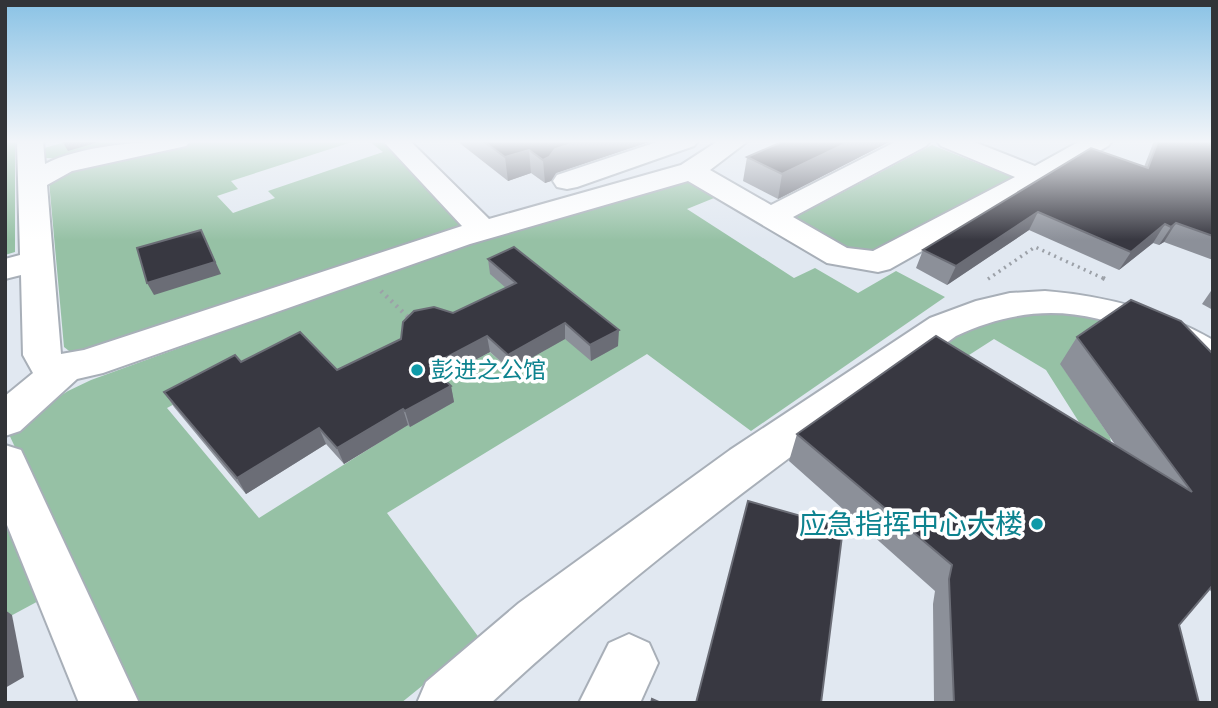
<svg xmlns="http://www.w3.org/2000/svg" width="1218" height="708" viewBox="0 0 1218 708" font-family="'Fira Sans','Noto Sans SC',sans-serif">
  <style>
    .green { fill: #96c1a5; fill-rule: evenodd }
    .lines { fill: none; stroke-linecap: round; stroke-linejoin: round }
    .minor-casing { stroke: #a8afb8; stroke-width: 4 }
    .path-far1 { stroke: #9ca1a8; stroke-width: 3.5; stroke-dasharray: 2 4.5; stroke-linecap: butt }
    .path { stroke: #9ca1a8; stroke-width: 4.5; stroke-dasharray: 2 5; stroke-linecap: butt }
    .minor { fill: #fff; fill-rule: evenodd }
    .wall { fill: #8c9099 }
    .shaded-wall { fill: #6b6d76 }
    .building { fill: #383841; stroke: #6b6d76; stroke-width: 2 }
    .culture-dot { fill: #0f9aa8; stroke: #fff; stroke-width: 2.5 }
    .labels { text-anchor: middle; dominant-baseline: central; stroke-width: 7; stroke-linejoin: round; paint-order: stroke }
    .culture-label { font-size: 23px; fill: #0d838f; stroke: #fff; text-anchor: start }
    .near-culture-label { font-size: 28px; fill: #0d838f; stroke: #fff; text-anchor: end }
  </style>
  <rect width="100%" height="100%" fill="#e1e8f1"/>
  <!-- green -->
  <g class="green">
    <path d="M5 141H15V252L5 255Z"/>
    <path d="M155 141 69 159 46 158 44 148 66 142Z"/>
    <path d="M200 141H355L231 181 238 189 217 196 233 213 275 198 268 191 383 152 369 141H382L462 226 73 354 64 347 49 181 76 168Z"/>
    <path d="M932 145 1015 178 876 253 844 250 792 219Z"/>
    <path d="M677 182H691L719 196 687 209 794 278 815 268 858 293 896 271 945 297 751 431 647 354 387 513 480 639 401 703H134L7 430 68 391 91 380 482 238ZM510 318 547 349 510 370 490 352 434 382ZM253 362 391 435 259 518 167 408Z"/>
    <path d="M1036 311 1108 317 1062 366 1110 437 1111 441 1107 445 1084 430 1046 370 994 339 941 373 917 358 967 324Z"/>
    <path d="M5 509 44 598 5 619Z"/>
  </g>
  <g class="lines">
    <defs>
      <g id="minor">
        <path d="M17 141H43L45 164C80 145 150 140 190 141L186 146 72 171 47 185 61 354 84 350 462 226 383 141H410L489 219 681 165 718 141H748L710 170 771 205 897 141H930L926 146 793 217 847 248 873 251 1015 177 941 146 937 141H972L1035 166 1080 141H1112L1108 146 890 269 878 272 827 263 688 181 470 244 103 373 77 379 20 431 5 436V396L33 373 23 355 21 275 5 279V259L20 255Z"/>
        <path d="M660 141H698L694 146 577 187 567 189 557 187 553 181 557 175Z"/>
        <path d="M1045 291C1105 296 1161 310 1213 340V370C1189 363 1167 347 1145 336 1081 305 1019 306 956 336 796 451 636 568 491 703H417L426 682 519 603 730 450 930 318 976 301 1010 293Z"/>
        <path d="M5 445 21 450 139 703H79L5 520Z"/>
        <path d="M629 634 649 643 658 663 640 703H579L609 643Z"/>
      </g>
    </defs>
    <!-- minor casing -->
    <use href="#minor" class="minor-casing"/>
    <!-- path-far1 -->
    <path class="path-far1" d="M988 279 1035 247 1107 280"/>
    <!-- path -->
    <g class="path">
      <path d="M1103 278 1109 281"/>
      <path d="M381 291 412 321"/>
    </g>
    <!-- minor -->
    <use href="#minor" class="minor"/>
  </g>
  <!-- wall -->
  <g class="wall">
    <path d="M457 141H652L556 173 551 181 545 183 531 173 508 181Z"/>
    <path d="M784 141H891L778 199 743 181 747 157Z"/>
    <path d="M1154 141H1213V260L1164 242 1159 245 1153 243 1119 270 1029 230 947 285 916 268 923 250 1144 167Z"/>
    <path d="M488 259 618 346 591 361 565 339 510 370 490 352 442 377 451 386 454 402 410 427 408 425 344 464 326 444 246 494 174 407 164 392 241 362 337 370 506 288 490 274Z"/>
    <path d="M1213 288V310L1202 304Z"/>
    <path d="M1077 337 1213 354V594L1209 589 1179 625 1199 703H934L933 604 935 591 789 461 797 434 1116 446 1060 364Z"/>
  </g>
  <!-- shaded-wall -->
  <g class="shaded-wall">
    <path d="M62 141H102L68 151Z"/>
    <path d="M580 141H652L556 173 551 181 545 183 543 160 555 149Z"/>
    <path d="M851 141H891L778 199 782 174Z"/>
    <path d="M529 150 531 173 508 181 505 157Z"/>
    <path d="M1038 212 1029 230 947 285 956 266Z"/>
    <path d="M1176 223 1164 242 1159 245 1171 227Z"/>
    <path d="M1165 224 1153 243 1119 270 1131 252Z"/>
    <path d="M201 230 221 274 154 295 147 283Z"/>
    <path d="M565 323V339L510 370 508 355Z"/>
    <path d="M619 330 618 346 591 361 590 345Z"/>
    <path d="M487 336 490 352 434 382 430 366Z"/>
    <path d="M451 386 454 402 410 427 405 411Z"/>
    <path d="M403 409 408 425 344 464 337 448Z"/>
    <path d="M319 428 326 444 246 494 237 478Z"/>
    <path d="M5 610 12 615 24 677 5 688Z"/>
  </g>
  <!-- building -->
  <g class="building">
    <path d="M483 141H580L555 149 549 157 543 160 529 150 505 157Z"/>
    <path d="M784 141H851L782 174 747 157Z"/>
    <path d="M1158 141H1213V236L1176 223 1171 227 1165 224 1131 252 1038 212 956 266 923 250 1091 148 1148 168Z"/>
    <path d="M201 230 215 262 147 283 137 248Z"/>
    <path d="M514 247 619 330 590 345 565 323 508 355 487 336 430 366 451 386 405 411 403 409 337 448 319 428 237 478 164 392 235 355 241 362 300 332 337 370 401 339 403 322 414 311 434 307 453 313 516 283 488 259Z"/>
    <path d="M1131 300 1181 321 1213 354V585L1179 625 1199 703H954L949 579 952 565 797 434 936 336 1192 492 1077 337Z"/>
    <path d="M748 501 843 528 821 703H696Z"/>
    <path d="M652 699 661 703H651Z"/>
  </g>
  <!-- sky -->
  <linearGradient id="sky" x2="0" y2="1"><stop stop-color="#89c2e5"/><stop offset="0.59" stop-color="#f2f5f9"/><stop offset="1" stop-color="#f2f5f9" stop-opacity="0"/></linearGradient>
  <rect width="1218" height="240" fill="url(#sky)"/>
  <!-- markers -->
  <g class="culture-dot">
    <circle cx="417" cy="370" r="7"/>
    <circle cx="1037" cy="524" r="7"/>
  </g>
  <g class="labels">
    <!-- culture labels -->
    <g class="culture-label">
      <text x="431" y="370">彭进之公馆</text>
    </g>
    <!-- near-culture labels -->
    <g class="near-culture-label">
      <text x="1023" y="524">应急指挥中心大楼</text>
    </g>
  </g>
  <!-- border -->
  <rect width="1218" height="708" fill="none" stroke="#323438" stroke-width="14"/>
</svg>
